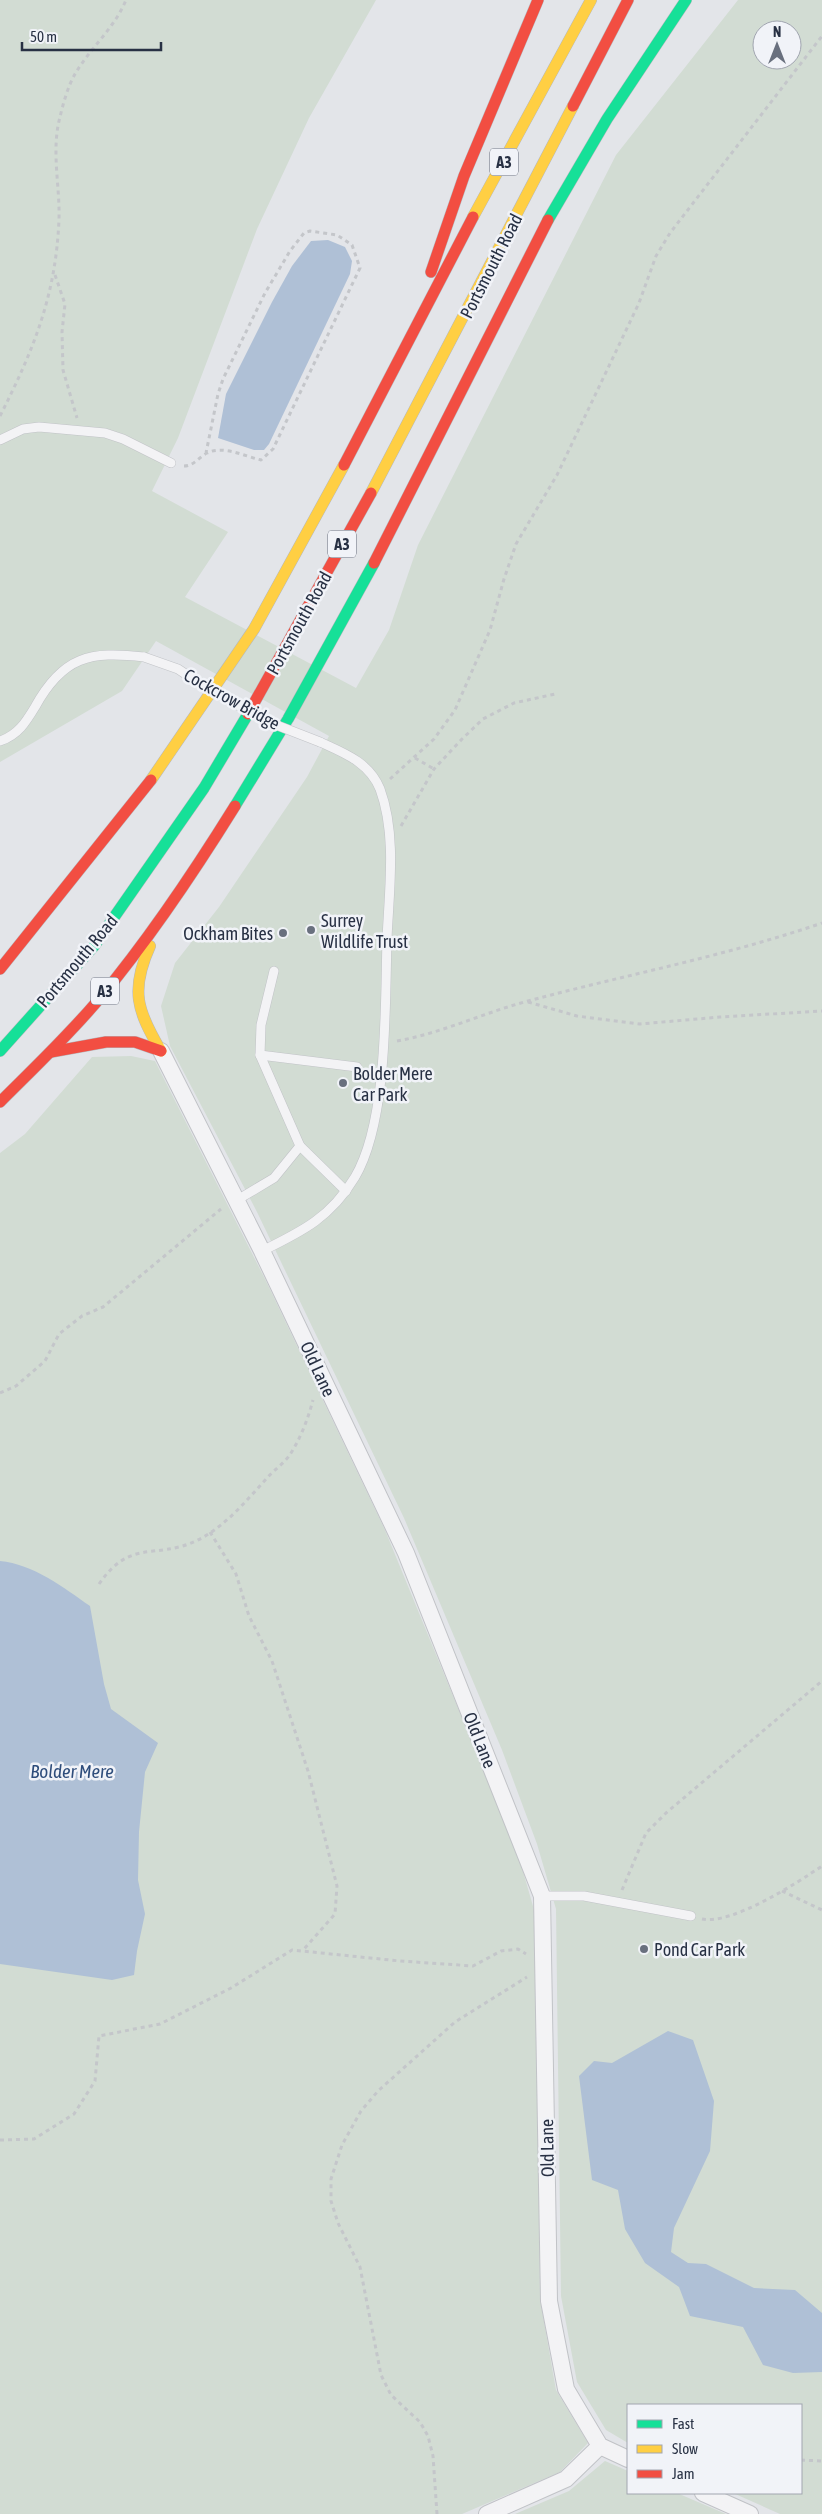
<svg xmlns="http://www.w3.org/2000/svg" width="822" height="2514" viewBox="0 0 822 2514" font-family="'Asap Condensed',sans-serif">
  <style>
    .green { fill: #d2dcd3; fill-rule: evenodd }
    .water { fill: #afc0d6 }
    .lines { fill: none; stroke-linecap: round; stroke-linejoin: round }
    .lane-casing { stroke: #c1c3c7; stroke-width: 10 }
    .street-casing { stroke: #c1c3c7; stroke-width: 18 }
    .fast-casing { stroke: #b5b8be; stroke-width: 12 }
    .slow-casing { stroke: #b5b8be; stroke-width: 12 }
    .jam-casing { stroke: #b5b8be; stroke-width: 12 }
    .path { stroke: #c4c6ca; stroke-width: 3; stroke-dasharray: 4 4; stroke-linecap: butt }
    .lane { stroke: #f3f3f5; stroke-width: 9 }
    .street { stroke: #f3f3f5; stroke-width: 16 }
    .fast { stroke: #16e098; stroke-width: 11 }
    .slow { stroke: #ffcf43; stroke-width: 11 }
    .jam { stroke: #f24e42; stroke-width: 11 }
    .lane-bridge-casing { stroke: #c1c3c7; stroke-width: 10; stroke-linecap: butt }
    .lane-bridge { stroke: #f3f3f5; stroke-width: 9 }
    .poi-dot { fill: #69707e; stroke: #f1f3f8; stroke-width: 2 }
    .labels { text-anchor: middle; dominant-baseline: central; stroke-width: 5; stroke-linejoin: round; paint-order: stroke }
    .shield { fill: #f1f3f8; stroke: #646b7a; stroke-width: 1 }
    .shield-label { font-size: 16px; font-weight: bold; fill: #283144 }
    .street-label { font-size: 18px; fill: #283144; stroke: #f1f3f8 }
    .poi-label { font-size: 18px; fill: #283144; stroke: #f1f3f8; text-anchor: start }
    .water-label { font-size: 19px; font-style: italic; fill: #2e4d7b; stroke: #f1f3f8 }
  </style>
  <rect width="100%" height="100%" fill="#e3e5e9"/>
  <!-- green -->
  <g class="green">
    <path d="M0 0H376L309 118 257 229 178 438 152 491 228 532 185 597 356 688 389 630 418 545 616 155 738 0H822V2514H780L733 2493H801V2405H628V2443L606 2430 577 2382 561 2296 556 1909 537 1844 502 1750 404 1518 257 1212 170 1046 161 1006 175 963 219 907 307 777 329 736 156 641 122 691 0 762ZM762 30H792V60H762Z"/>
    <path d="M131 1056 155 1061 266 1281 385 1530 501 1813 522 1868 537 1920 540 2299 556 2390 588 2443 560 2472 462 2514H0V1153L25 1134 92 1057Z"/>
    <path d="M605 2461 628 2471V2493H677L726 2514H515L569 2491Z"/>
  </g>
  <!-- water -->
  <g class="water">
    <path d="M328 240 345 247 352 261 350 274 269 444 264 450H254L218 438 226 394 272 302 292 266 311 241Z"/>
    <path d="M0 1561C33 1564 63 1587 90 1606L104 1684 111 1709 158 1743 145 1772 139 1832 138 1880 145 1914 137 1951 134 1975 112 1980 0 1964Z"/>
    <path d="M668 2031 693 2040 714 2101 710 2151 674 2228 671 2252 688 2263 706 2264 754 2288 795 2290 822 2313V2372L793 2373 763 2365 743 2327 690 2316 679 2287 645 2263 625 2229 618 2190 592 2180 579 2076 594 2061 612 2063Z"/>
  </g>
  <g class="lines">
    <defs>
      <g id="lane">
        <path d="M0 440 23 429 39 427 105 433 123 439 171 463"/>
        <path d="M0 741C18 735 26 722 35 707 63 656 90 651 144 657"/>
        <path d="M274 971 261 1025 260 1055 300 1146 346 1191"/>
        <path d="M260 1055 357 1067"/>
        <path d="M237 1200 274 1178 300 1146"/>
        <path d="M262 1251C303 1231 331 1217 355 1177 388 1121 385 1005 387 939 389 891 397 835 380 789 369 762 344 753 320 742"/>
        <path d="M542 1896H584L691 1916"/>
      </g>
      <g id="street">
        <path d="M161 1051 262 1251 406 1553 542 1896 549 2301 566 2389 600 2446 628 2459"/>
        <path d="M703 2493 750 2514"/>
        <path d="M487 2514 566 2479 600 2446"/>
      </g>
      <g id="fast">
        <path d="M548 220 607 119 686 0"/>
        <path d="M235 806 288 719 374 563"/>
        <path d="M0 1051 94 946 204 788 248 714"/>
      </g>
      <g id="slow">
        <path d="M473 217 591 0"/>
        <path d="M371 493 573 106"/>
        <path d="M151 780 254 629 344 465"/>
        <path d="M150 946C130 990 137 1011 161 1051"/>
      </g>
      <g id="jam">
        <path d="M573 106 628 0"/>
        <path d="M431 272 464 176 538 0"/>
        <path d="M344 465 473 217"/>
        <path d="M374 563 548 220"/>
        <path d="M248 714 371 493"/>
        <path d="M0 969 151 780"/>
        <path d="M51 1052 106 1042H135L161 1051"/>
        <path d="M0 1102C34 1068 69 1035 100 998 150 938 194 872 235 806"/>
      </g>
    </defs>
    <!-- lane casing -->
    <use href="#lane" class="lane-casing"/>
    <!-- street casing -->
    <use href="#street" class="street-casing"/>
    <!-- fast casing -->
    <use href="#fast" class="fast-casing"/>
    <!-- slow casing -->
    <use href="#slow" class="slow-casing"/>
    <!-- jam casing -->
    <use href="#jam" class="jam-casing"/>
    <!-- path -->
    <g class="path">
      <path d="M55 275 65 304 62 332 63 370 77 418"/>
      <path d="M0 416C34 349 56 295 59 219 60 186 51 150 60 117 63 104 68 86 75 74 90 48 114 29 126 0"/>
      <path d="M184 466C194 466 199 457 207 453 223 445 244 456 261 460L273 449 360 268 352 245 337 235 310 231 304 233 290 251 265 293 223 379 218 394 206 453"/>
      <path d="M415 758 434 769"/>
      <path d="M390 779 434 739 455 710 490 630 504 579 516 544 557 475 639 303 656 256 670 233 822 36"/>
      <path d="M401 826 434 769 462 739 483 719 514 703 555 694"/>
      <path d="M528 1002 577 1016 640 1024 720 1017 822 1011"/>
      <path d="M397 1041C442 1033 483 1013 528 1001 625 975 726 956 822 923"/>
      <path d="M0 1393 16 1386 45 1361 59 1334 82 1316 103 1307 221 1209"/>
      <path d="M210 1532 236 1574 249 1616 272 1661 308 1771 337 1886 335 1914 304 1949"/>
      <path d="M99 1584C131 1538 154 1560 196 1541 225 1527 246 1501 267 1478 274 1470 283 1464 289 1456 300 1440 308 1419 313 1400"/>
      <path d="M622 1890 646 1833 666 1813 822 1681"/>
      <path d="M782 1891 822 1910"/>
      <path d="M702 1919C732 1925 797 1883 822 1866"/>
      <path d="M0 2140 34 2139 74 2114 95 2081 99 2036 160 2024 231 1988 292 1950 400 1961 473 1966 501 1951 518 1949 526 1954"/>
      <path d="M801 2460 822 2461"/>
      <path d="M437 2514 433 2456 428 2436 420 2422 391 2395 381 2375 360 2267 338 2223 331 2201V2179L342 2145 361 2111 378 2091 455 2022 527 1977"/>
    </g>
    <!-- lane -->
    <use href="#lane" class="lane"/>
    <!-- street -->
    <use href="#street" class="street"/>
    <!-- fast -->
    <use href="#fast" class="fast"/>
    <!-- slow -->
    <use href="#slow" class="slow"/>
    <!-- jam -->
    <use href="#jam" class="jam"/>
    <defs>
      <path id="lane-bridge" d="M144 657 178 669 205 687 266 721 320 742"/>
    </defs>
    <!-- lane-bridge casing -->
    <use href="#lane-bridge" class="lane-bridge-casing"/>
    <!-- lane-bridge -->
    <use href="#lane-bridge" class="lane-bridge"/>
  </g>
  <!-- markers -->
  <g class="poi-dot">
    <circle cx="311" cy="930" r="5"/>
    <circle cx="283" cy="933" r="5"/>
    <circle cx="343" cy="1083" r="5"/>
    <circle cx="644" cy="1949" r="5"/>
  </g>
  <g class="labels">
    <!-- shield labels -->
    <g class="shield">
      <rect x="490" y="148.5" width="28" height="27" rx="4"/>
      <rect x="328" y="530.5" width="28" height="27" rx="4"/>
      <rect x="91" y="977.5" width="28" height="27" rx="4"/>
    </g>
    <g class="shield-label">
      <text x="504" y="162">A3</text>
      <text x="342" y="544">A3</text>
      <text x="105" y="991">A3</text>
    </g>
    <!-- street labels -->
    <g class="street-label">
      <text transform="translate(491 266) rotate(-63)">Portsmouth Road</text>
      <text transform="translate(299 623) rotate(-61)">Portsmouth Road</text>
      <text transform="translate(232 699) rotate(29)">Cockcrow Bridge</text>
      <text transform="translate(77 961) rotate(-50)">Portsmouth Road</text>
      <text transform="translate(318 1369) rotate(65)">Old Lane</text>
      <text transform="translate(480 1740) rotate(68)">Old Lane</text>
      <text transform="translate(547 2148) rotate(-91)">Old Lane</text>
    </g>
    <!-- poi labels -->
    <g class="poi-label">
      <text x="321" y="920">Surrey<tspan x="321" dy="21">Wildlife Trust</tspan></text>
      <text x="273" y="933" text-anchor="end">Ockham Bites</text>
      <text x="353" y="1073">Bolder Mere<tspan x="353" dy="21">Car Park</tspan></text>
      <text x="654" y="1949">Pond Car Park</text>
    </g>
    <!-- water labels -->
    <g class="water-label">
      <text x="72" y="1771">Bolder Mere</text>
    </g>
  </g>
  <!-- legend -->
  <rect x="627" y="2404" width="175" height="90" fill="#f1f3f8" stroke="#a1a5b0"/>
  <rect x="637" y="2420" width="25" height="8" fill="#16e098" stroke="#a1a5b0"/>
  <text x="672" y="2429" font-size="15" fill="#283144">Fast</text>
  <rect x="637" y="2445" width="25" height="8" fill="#ffcf43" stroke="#a1a5b0"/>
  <text x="672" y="2454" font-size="15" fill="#283144">Slow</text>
  <rect x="637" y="2470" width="25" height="8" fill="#f24e42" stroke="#a1a5b0"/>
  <text x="672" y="2479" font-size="15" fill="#283144">Jam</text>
  <!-- north arrow -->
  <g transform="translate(777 45)"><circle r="24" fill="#f1f3f8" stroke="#a1a5b0"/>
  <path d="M0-4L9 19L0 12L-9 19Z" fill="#69707e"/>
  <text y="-8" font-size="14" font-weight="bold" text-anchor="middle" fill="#283144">N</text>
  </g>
  <!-- scale -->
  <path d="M22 42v8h139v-8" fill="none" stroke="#283144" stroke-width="2.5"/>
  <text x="30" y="42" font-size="15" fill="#283144" stroke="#f1f3f8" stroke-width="4" paint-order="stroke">50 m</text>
</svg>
